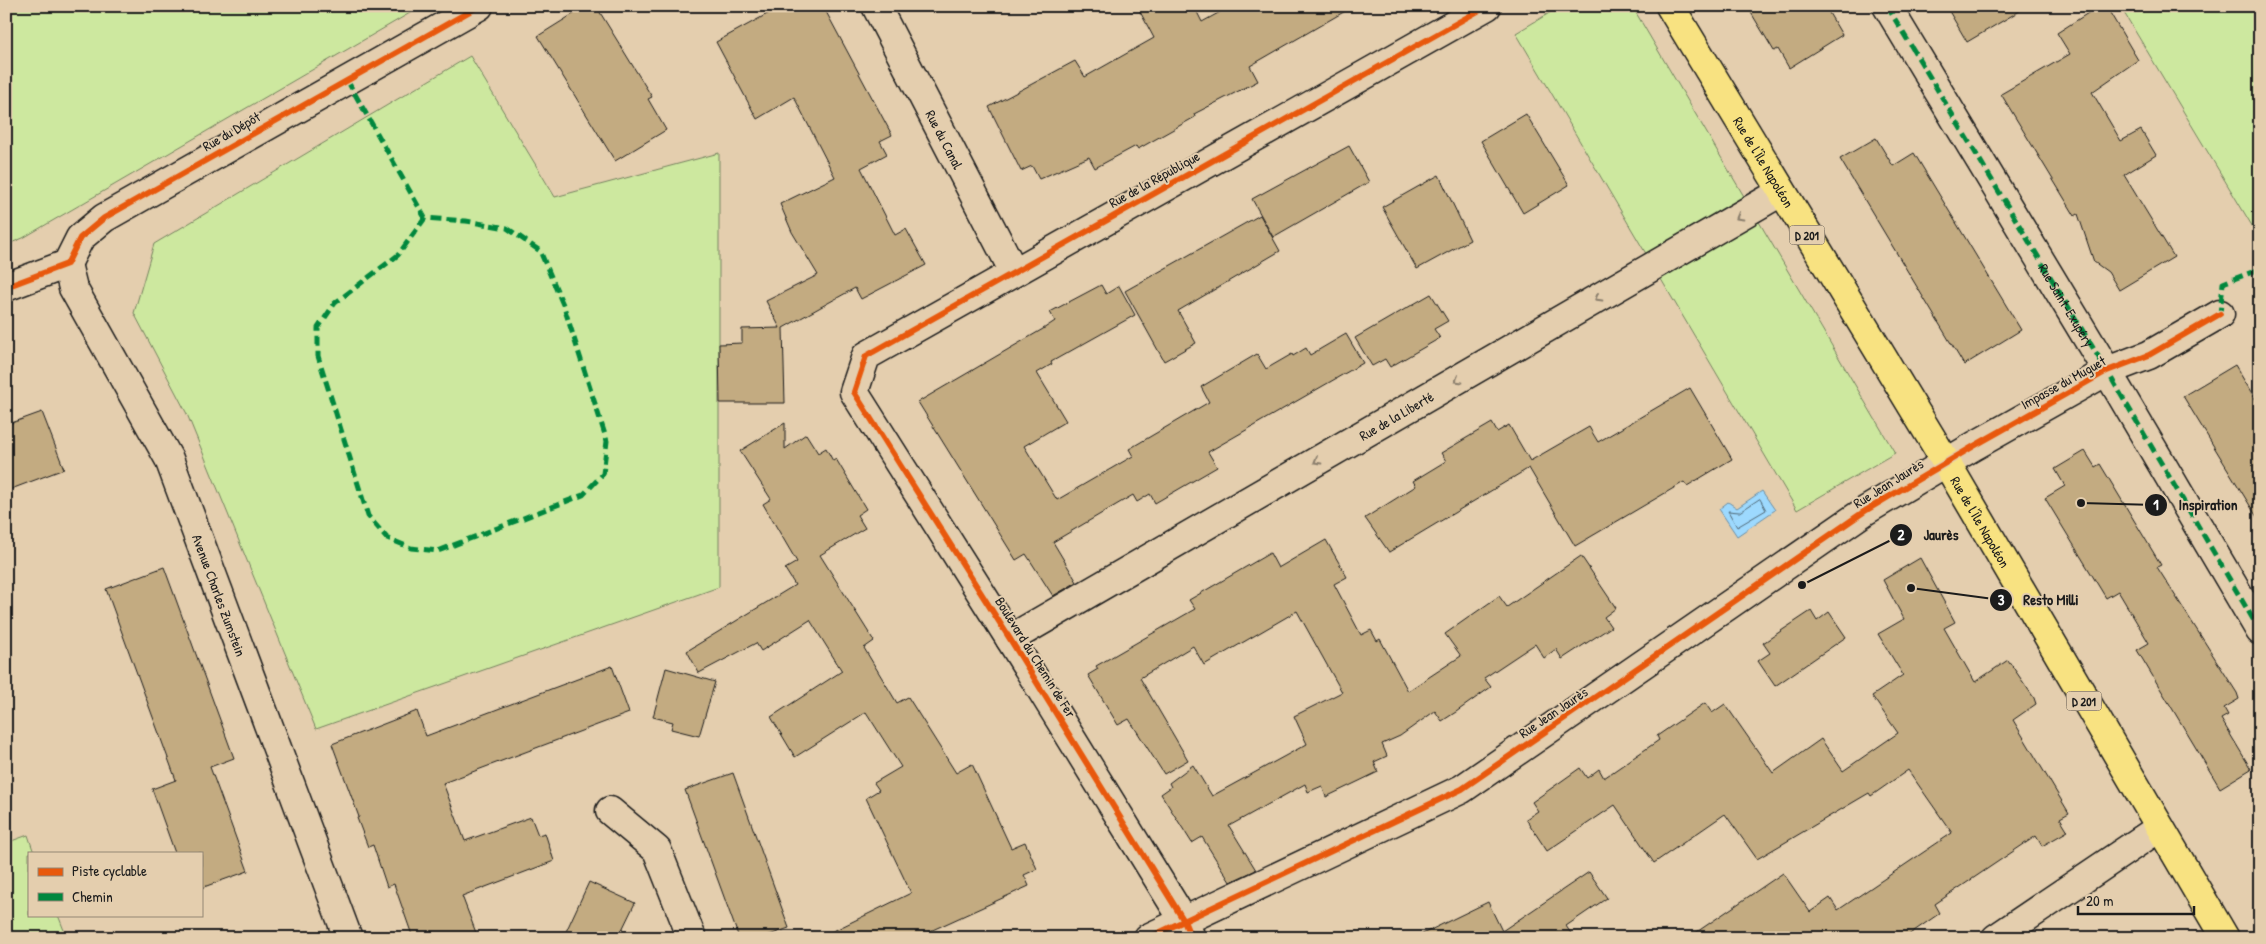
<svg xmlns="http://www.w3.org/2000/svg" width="2266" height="944" viewBox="0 0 2266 944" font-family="'Patrick Hand',sans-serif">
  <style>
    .green { fill: #cde89f; stroke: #74825e }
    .water { fill: #9dd9fe; stroke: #698da4 }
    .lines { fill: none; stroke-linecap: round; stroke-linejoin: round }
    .shore { stroke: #506876; stroke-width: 1 }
    .building { fill: #c3ab81; stroke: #1c1c1c }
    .minor-casing { stroke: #1c1c1c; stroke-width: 31 }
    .primary-casing { stroke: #1c1c1c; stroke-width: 31 }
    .minor { stroke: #e4ceae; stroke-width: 28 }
    .primary { stroke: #f8e281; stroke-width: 28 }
    .quiet { stroke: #00873e; stroke-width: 5; stroke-dasharray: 10 5; stroke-linecap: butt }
    .cycleway-casing { stroke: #e4ceae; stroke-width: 9 }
    .cycleway { stroke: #e8590c; stroke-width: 6 }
    .oneway { stroke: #8a7e6c }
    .labels { text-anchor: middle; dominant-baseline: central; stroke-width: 4; stroke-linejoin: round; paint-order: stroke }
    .shield { fill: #e4ceae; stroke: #585148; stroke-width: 1 }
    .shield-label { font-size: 12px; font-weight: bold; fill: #1c1c1c }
    .street-label { font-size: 14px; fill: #1c1c1c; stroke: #e4ceae }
    .leader { fill: none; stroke: #1c1c1c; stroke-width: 2 }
    .callout-dot { fill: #1c1c1c; stroke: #e4ceae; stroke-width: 2 }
    .mark-label { font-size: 15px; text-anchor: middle; font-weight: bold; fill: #fff }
    .callout-label { font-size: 15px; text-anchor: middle; font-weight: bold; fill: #1c1c1c; stroke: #e4ceae; stroke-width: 4; stroke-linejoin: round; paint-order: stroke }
  </style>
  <rect width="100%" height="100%" fill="#e4ceae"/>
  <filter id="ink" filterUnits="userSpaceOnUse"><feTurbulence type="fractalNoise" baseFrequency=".02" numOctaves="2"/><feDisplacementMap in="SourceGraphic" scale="10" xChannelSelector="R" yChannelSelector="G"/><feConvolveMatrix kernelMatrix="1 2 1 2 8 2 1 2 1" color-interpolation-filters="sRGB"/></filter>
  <g filter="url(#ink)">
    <!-- green -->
    <g class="green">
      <path d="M6 6H422L23 238 6 245Z"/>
      <path d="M1561 6H1632L1895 453 1797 510 1516 33Z"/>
      <path d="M2120 6H2260V239Z"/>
      <path d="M470 56 555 197 719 153V587L316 729 187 414 134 313 154 244Z"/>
      <path d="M28 835 34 853H29V915H58L67 938H6V843Z"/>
    </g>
    <!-- water -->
    <path class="water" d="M1762 491 1775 510 1737 536 1719 509 1728 502 1737 508Z"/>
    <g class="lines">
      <!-- shore -->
      <path class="shore" d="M1760 499 1766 510 1737 527 1728 511 1739 512Z"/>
    </g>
    <!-- building -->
    <g class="building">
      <path d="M586 6H596L652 97 648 99 666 130 615 161 538 36Z"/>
      <path d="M782 6H823L892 135 880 141 887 154 861 168 895 235 906 229 926 265 861 299 855 288 783 328 785 403H720L719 344 742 343V329L780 328 766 301 818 275 792 232 780 204 835 177 794 97 757 119 716 42Z"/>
      <path d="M1137 6H1194L1202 22 1231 6H1354L1250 66 1258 81 1194 114 1195 117 1138 149 1136 146 1095 168 1089 157 1039 179 1032 166 1021 171 989 107 1075 61 1085 77 1154 38Z"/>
      <path d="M1747 6H1825L1842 35 1789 68 1778 49 1774 51Z"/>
      <path d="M1946 6H2028L1967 42Z"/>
      <path d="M2099 6H2106L2138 60 2092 92 2121 141 2141 130 2156 155 2124 175 2174 257 2119 290 2108 272 2094 262 2078 214 2075 216 2001 94 2070 54 2057 33Z"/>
      <path d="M1526 114 1569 185 1523 213 1481 141Z"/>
      <path d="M1876 138 1893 166 1914 153 2021 330 1964 365 1840 159Z"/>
      <path d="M1349 146 1369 182 1273 237 1252 199Z"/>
      <path d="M1439 175 1470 240 1417 269 1382 207Z"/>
      <path d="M1260 215 1280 251 1178 311 1196 343 1164 361 1125 291Z"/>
      <path d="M1101 285 1106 294 1119 286 1135 315 1051 362 1052 364 1037 373 1066 421 1024 446 1057 500 1133 456 1129 449 1209 402 1201 387 1257 354 1266 369 1292 354 1293 356 1306 348 1310 355 1346 334 1363 363 1208 452 1217 467 1155 503 1150 494 1137 502 1133 495 1053 542 1077 582 1053 596 1026 554 1016 560 918 402 1043 329 1055 321 1050 312Z"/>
      <path d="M1431 294 1448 321 1434 329 1440 338 1390 367 1385 359 1372 366 1355 338Z"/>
      <path d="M2235 365 2260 407V522L2183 396Z"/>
      <path d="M1690 388 1732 459 1687 486 1684 482 1575 546 1529 468 1389 552 1365 518 1416 486 1413 481 1446 461 1441 453 1492 423 1497 432 1509 425 1530 461 1589 427 1598 442Z"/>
      <path d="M42 412 64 469 6 491V425Z"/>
      <path d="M785 423V449L806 434 818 453 826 448 833 461 836 459 866 509 857 515 865 528 820 555 874 641 864 648 897 703 908 697 956 773 972 764 1011 848 1025 842 1037 869 1024 875 1029 886 915 938H819L911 893 866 798 879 790 874 783 901 767 866 712 795 757 771 717 842 671 810 620 761 651 756 643 699 673 687 651 795 585 785 569 797 562 763 504 771 499 740 451Z"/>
      <path d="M2085 451 2095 467 2100 464 2161 565 2157 567 2237 693 2239 699 2224 708 2228 715 2221 719 2251 769 2220 788 2137 650 2149 643 2118 591 2106 598 2045 498 2065 486 2055 469Z"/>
      <path d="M1326 540 1347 577 1334 584 1361 635 1371 630 1377 641 1380 639 1408 691 1461 656 1445 634 1499 596 1507 607 1581 556 1616 608 1604 617 1611 627 1562 659 1556 649 1544 658 1535 644 1484 678 1491 687 1456 712 1442 721 1435 711 1400 736 1382 744 1387 756 1374 762 1378 772 1326 797 1322 786 1308 792 1305 784 1229 826 1256 870 1230 882 1202 837 1192 843 1161 794 1171 787 1169 783 1193 765 1212 796 1307 744 1294 716 1342 692 1297 611 1204 665 1193 646 1140 678 1188 760 1164 774 1129 719 1118 725 1088 675 1098 669 1096 666 1195 609 1189 600 1270 553 1278 568Z"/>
      <path d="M1920 558 1955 622 1944 628 1975 682 2008 660 2034 698 2036 704 2013 720 2069 813 2060 818 2068 831 2042 846 2036 836 1935 904 1940 913 1904 938H1688L1783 873 1810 912 1830 898 1838 910 1952 833 1908 770 1871 796 1869 793 1757 859 1725 814 1654 863 1615 805 1547 851 1526 819 1538 811 1532 802 1580 768 1587 778 1599 769 1604 778 1659 740 1657 736 1705 703 1712 713 1725 704 1773 773 1821 739 1843 771 1898 733 1872 696 1903 675 1878 634 1904 619 1883 580Z"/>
      <path d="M164 567 234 758 210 767 248 871 201 888V853H175L152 789 176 780 106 589Z"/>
      <path d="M1811 611 1817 621 1829 612 1846 637 1775 686 1758 661 1770 653 1763 643Z"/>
      <path d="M612 666 629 713 443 783 465 841 531 817 538 835 545 833 554 861 462 896 478 938H413L394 884 387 887 373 845 368 847 357 818 359 817 332 744 417 711 426 736Z"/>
      <path d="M666 668 715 682 699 736 671 729 673 722 653 717Z"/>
      <path d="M733 773 789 928 761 938H739L685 790Z"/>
      <path d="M1589 872 1607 898 1566 926 1574 938H1414L1488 902 1502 931Z"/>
      <path d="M589 882 635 903 618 938H563Z"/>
    </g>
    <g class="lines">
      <defs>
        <g id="minor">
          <path id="s1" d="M876 6 1014 272"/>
          <path id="s2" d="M1887 6 2107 371 2260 631"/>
          <path id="s3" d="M67 264 73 288 169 459 348 938"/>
          <path d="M6 287 67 264 80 238 104 218 479 6"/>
          <path id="s4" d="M1010 639 1781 192"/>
          <path d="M610 811 657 850 692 938"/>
          <path d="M1148 938 1462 789 1865 511 1974 446 2107 371 2149 355 2220 314"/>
          <path d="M1191 938 1184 921 1010 639 854 392 866 356 1487 6"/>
          <path d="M1996 938 2159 828"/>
        </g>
        <g id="primary">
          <path id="s5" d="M1670 6 1946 462 2225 938"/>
        </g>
      </defs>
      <!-- minor casing -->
      <use href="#minor" class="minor-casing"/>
      <!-- primary casing -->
      <use href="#primary" class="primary-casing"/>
      <!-- minor -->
      <use href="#minor" class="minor"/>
      <!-- primary -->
      <use href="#primary" class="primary"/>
      <!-- quiet -->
      <g class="quiet">
        <path d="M1887 6 2107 371 2260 631"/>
        <path d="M347 80 425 218 466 221 507 228 540 251 564 307 607 441 603 474 583 495 438 551 411 548 387 538 368 516 318 356V328L335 303 398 255 425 218"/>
        <path d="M2218 316 2220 314 2223 283 2260 269"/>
      </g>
      <defs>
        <g id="cycleway">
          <path d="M6 287 67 264 80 238 104 218 479 6"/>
          <path d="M1148 938 1462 789 1865 511 1974 446 2107 371 2149 355 2220 314"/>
          <path d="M1191 938 1184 921 1010 639 854 392 866 356 1487 6"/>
        </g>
      </defs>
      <!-- cycleway casing -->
      <use href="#cycleway" class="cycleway-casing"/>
      <!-- cycleway -->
      <use href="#cycleway" class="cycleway"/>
    </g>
    <!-- one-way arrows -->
    <defs><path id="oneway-chevron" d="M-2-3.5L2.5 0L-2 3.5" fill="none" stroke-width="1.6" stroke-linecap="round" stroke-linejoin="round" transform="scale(1.25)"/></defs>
    <g class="oneway">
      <use href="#oneway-chevron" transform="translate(1739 217) rotate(150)"/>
      <use href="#oneway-chevron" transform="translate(1598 298) rotate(150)"/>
      <use href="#oneway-chevron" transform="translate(1458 380) rotate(150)"/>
      <use href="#oneway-chevron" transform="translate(1317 461) rotate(150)"/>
    </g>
  </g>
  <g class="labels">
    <!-- shield labels -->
    <g class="shield">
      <rect x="1789.5" y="225.5" width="35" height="19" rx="4"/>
      <rect x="2066.5" y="691.5" width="35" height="19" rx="4"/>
    </g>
    <g class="shield-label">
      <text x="1807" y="235">D 201</text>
      <text x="2084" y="701">D 201</text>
    </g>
    <!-- street labels -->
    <g class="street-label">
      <text transform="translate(231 131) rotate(-30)">Rue du Dépôt</text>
      <text stroke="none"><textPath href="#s1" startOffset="150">Rue du Canal</textPath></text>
      <text stroke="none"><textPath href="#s5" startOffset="182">Rue de l'Île Napoléon</textPath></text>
      <text transform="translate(1154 179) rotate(-29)">Rue de la République</text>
      <text stroke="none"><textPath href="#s2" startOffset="349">Rue Saint-Exupéry</textPath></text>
      <text transform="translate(2063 382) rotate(-29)">Impasse du Muguet</text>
      <text stroke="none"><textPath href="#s4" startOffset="446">Rue de la Liberté</textPath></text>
      <text transform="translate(1888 483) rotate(-32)">Rue Jean Jaurès</text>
      <text stroke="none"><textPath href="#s5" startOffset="602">Rue de l'Île Napoléon</textPath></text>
      <text stroke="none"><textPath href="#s3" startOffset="366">Avenue Charles Zumstein</textPath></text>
      <text transform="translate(1036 657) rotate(58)">Boulevard du Chemin de Fer</text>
      <text transform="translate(1553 712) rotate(-34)">Rue Jean Jaurès</text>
    </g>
  </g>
  <!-- callouts -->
  <path class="leader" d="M2081 503L2156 505M1802 585L1901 535M1911 588L2001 600"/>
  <g class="callout-dot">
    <circle cx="2081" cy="503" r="5"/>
    <circle cx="1802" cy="585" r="5"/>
    <circle cx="1911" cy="588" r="5"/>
    <circle cx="2156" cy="505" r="12"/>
    <circle cx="1901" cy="535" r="12"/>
    <circle cx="2001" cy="600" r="12"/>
  </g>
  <g class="mark-label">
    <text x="2156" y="510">1</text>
    <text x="1901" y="540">2</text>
    <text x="2001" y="605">3</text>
  </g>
  <g class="callout-label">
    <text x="2208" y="510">Inspiration</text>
    <text x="1941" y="540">Jaurès</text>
    <text x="2051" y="605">Resto Milli</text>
  </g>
  <!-- margin -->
  <rect width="2266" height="944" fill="none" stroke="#e4ceae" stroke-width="25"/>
  <rect x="12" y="12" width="2241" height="919" fill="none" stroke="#1c1c1c" stroke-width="2" filter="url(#ink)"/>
  <!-- legend -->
  <rect x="28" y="852" width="175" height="65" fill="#e4ceae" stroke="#948774"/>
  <rect x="38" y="868" width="25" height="8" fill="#e8590c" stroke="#948774"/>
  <text x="72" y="876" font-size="15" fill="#1c1c1c">Piste cyclable</text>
  <rect x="38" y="893" width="25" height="8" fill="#00873e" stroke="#948774"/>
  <text x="72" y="902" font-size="15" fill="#1c1c1c">Chemin</text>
  <!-- scale -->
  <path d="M2078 906v8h116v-8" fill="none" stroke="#1c1c1c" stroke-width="2.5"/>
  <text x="2086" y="906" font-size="15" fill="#1c1c1c" stroke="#e4ceae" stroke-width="4" paint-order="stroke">20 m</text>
</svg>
